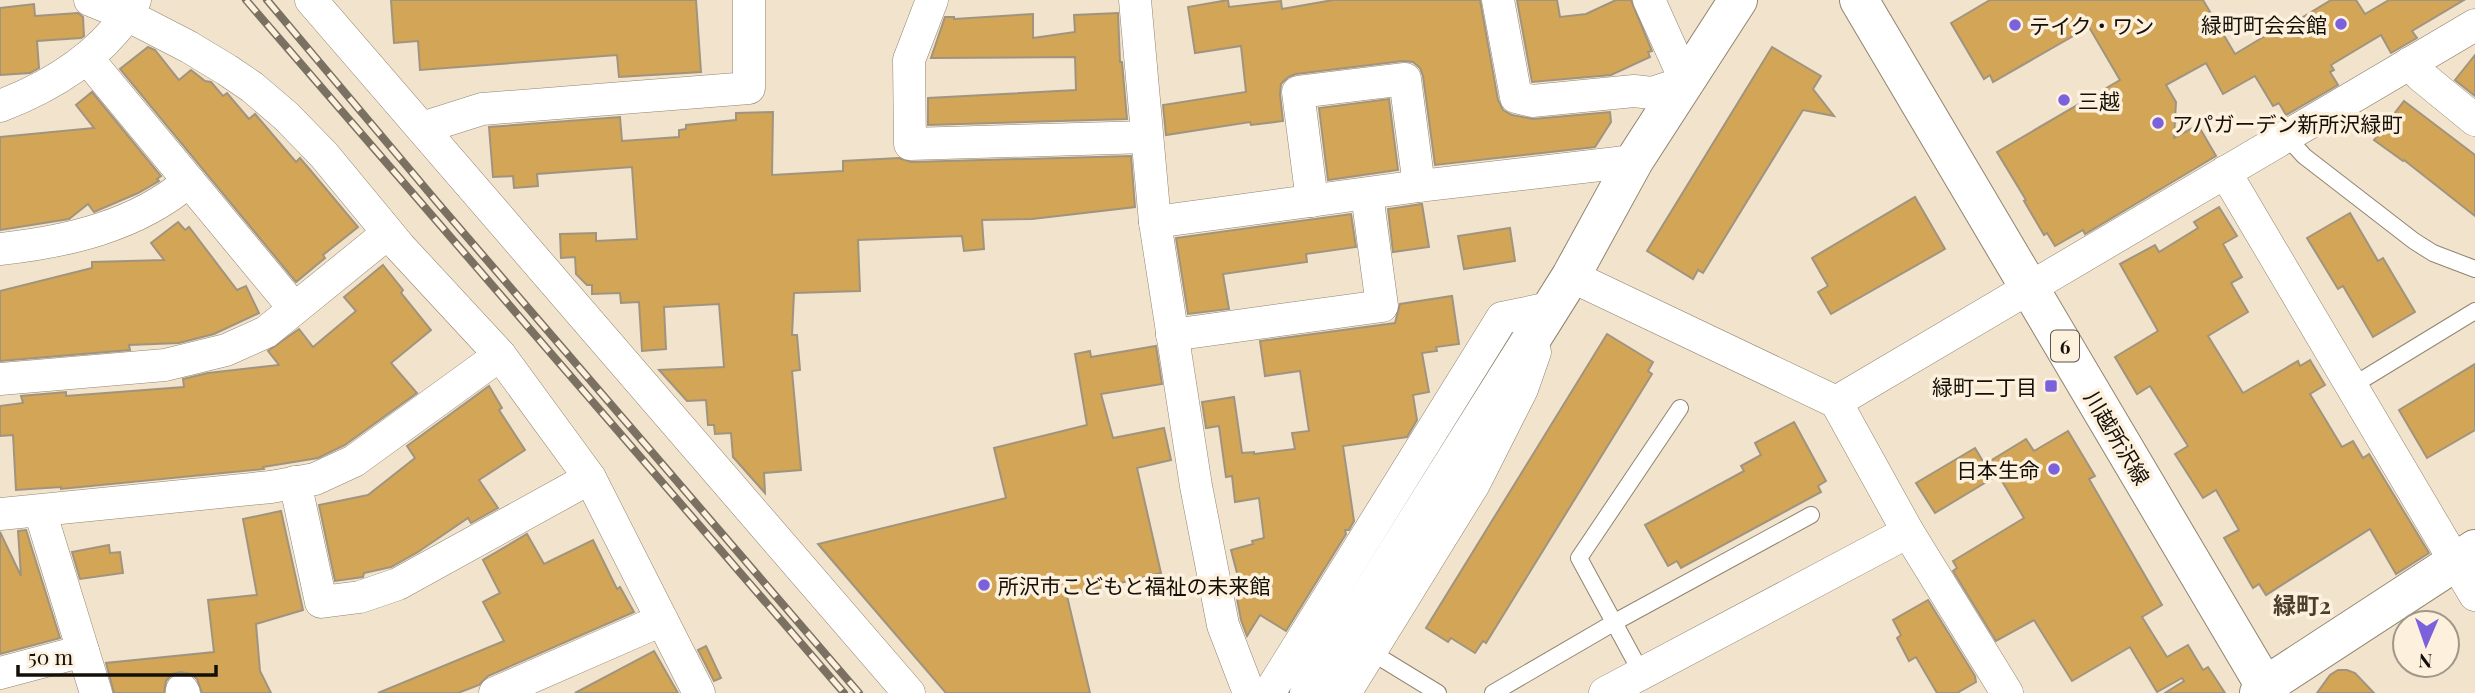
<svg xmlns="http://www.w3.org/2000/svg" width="2475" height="693" viewBox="0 0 2475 693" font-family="'Playfair Display','Noto Sans JP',serif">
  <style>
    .building { fill: #d3a556; stroke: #a1947e; stroke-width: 2 }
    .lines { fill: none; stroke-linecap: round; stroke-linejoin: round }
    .lane-casing { stroke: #91846f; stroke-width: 18 }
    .street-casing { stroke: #91846f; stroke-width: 33 }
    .secondary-casing { stroke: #91846f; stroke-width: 40 }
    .primary-casing { stroke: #91846f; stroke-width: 40 }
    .lane { stroke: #fff; stroke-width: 16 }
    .street { stroke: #fff; stroke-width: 32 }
    .secondary { stroke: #fff; stroke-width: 38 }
    .primary { stroke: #fff; stroke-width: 38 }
    .rail-casing { stroke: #7b7162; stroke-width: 8 }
    .rail { stroke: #fdf1de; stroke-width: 5; stroke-dasharray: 16; stroke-linecap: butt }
    .poi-dot { fill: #7b61dc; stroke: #fdf1de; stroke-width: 2.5 }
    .labels { text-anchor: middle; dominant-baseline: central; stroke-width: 7; stroke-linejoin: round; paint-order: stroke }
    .shield { fill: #fdf1de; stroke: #5a5348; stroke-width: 2 }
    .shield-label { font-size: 19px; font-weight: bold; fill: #140f07 }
    .poi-label { font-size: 21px; fill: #140f07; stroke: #fdf1de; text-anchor: start }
    .street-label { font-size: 21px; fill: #140f07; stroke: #fdf1de }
    .neighbourhood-label { font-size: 23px; font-weight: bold; fill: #4b3f2c; stroke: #fdf1de }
  </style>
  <rect width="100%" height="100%" fill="#f2e3cc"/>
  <!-- building -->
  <g class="building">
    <path d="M391 0H696L701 72 619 77 617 55 420 70 418 41 394 43Z"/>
    <path d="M1228 0 1229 7 1281 1 1282 9 1333 0H1480L1498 100 1503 110 1512 115 1533 119 1610 112 1611 122 1595 147 1435 165 1423 76 1420 68 1413 62 1403 61 1296 74 1288 77 1281 84 1280 94 1283 121 1251 125 1250 122 1166 135 1163 105 1246 92 1241 46 1195 53 1188 7Z"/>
    <path d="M1517 0H1557L1560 17 1586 14 1616 0H1631L1652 51 1648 52 1650 57 1611 75 1532 82Z"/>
    <path d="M1990 0H2203L2235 54 2270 33 2272 36 2331 0H2356L2365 14 2389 0H2464L2412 31 2417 38 2391 53 2381 35 2331 65 2334 70 2330 72 2338 85 2286 115 2279 103 2273 106 2255 76 2223 94 2206 63 2166 85 2176 102 2174 138 2198 125 2216 156 2085 234 2083 230 2055 246 2047 233 2044 235 2024 201 2026 200 1997 152 2120 80 2089 27 1993 82 1990 75 1984 79 1951 23Z"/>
    <path d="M34 4 35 16 78 13 83 17 84 36 81 38 37 41 39 68 30 73 0 75V8Z"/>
    <path d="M1118 13 1120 62H1122L1127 119 928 125V98L1076 90 1075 57 931 58 945 17H954V19L1033 14V38L1075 32 1074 15Z"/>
    <path d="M148 47 155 50 179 80 191 70 205 81 211 82 223 96 227 93 249 119 255 114 296 162 300 158 311 171 358 227 323 255 325 258 296 282 120 69Z"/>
    <path d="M1772 47 1821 76 1813 89 1834 116 1803 110 1703 273 1698 270 1693 279 1647 251Z"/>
    <path d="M2475 55V96L2455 80Z"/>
    <path d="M92 92 161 176 157 179 159 181 138 193 94 212 88 204 69 219 0 230V137L94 128 76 105Z"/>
    <path d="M1389 99 1398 170 1328 180 1319 108Z"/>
    <path d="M2404 101 2475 155V216L2404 160 2403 161 2374 140Z"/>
    <path d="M773 112 772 175 843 171V161L899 158 911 162 1131 156 1135 207 1032 219 982 220 984 249 964 251 962 236 858 240 860 291 794 293 792 335H797L800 370 792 371 801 470 764 473 765 493 733 457 731 433 715 434 714 425H708L706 400 687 401 659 370 724 367 719 304 664 307 666 349 642 351 639 302 621 303 620 293 592 294V285H587L576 274 575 257 561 258 560 234 596 233V241L637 239 632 167 537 174 538 186 514 188 513 176 493 177 489 127 620 117 622 141 679 137V130L686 129V125L736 120V113Z"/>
    <path d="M1915 197 1945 249 1831 314 1818 292 1828 286 1812 258Z"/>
    <path d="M1422 204 1429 247 1393 252 1388 209Z"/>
    <path d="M2219 207 2237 236 2223 244 2242 277 2231 283 2248 312 2208 336 2243 393 2298 361 2300 366 2310 360 2325 385 2310 394 2342 447 2353 441 2363 458 2369 454 2429 553 2396 574 2370 529 2266 595 2259 584 2253 588 2224 538 2239 530 2216 490 2203 498 2175 454 2188 446 2150 386 2137 394 2115 357 2158 331 2120 264 2155 245 2159 252 2198 228 2194 222Z"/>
    <path d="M2350 213 2378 261 2383 258 2415 312 2373 337 2343 286 2338 289 2307 238Z"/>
    <path d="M1351 214 1356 247 1306 254 1307 262 1223 274 1229 309 1188 314 1176 238Z"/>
    <path d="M178 222 185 230 189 227 237 290 246 286 259 313 214 334 179 343 129 345 130 350 0 361V291L92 268V262L164 260 151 243Z"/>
    <path d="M1510 228 1515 261 1464 269 1458 236Z"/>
    <path d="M383 265 403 290 401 293 431 330 391 363 417 393 345 445 318 458 263 467 264 469 61 489V487L16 490 13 435 0 436V406L23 403 21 396 66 392V396L184 387 183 379 208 373 279 365 268 351 299 329 313 347 356 311 344 297Z"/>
    <path d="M1452 296 1459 344 1436 347 1437 351 1422 353 1429 392 1413 395 1417 420 1407 437 1343 446 1354 521 1349 530H1345L1346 534 1286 631 1260 615 1247 636 1241 620 1233 578 1238 577 1231 550 1253 544 1252 541 1264 538 1259 498 1235 502 1232 476 1226 477 1219 426 1206 428 1202 402 1234 397 1242 453 1254 452V454L1295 449 1292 433 1309 431 1300 371 1265 376 1260 341 1395 323 1400 304Z"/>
    <path d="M1607 334 1653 362 1648 371 1652 374 1486 643 1483 641 1475 653 1451 638 1448 642 1426 628Z"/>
    <path d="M1156 346 1162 384 1101 394 1113 438 1164 428 1171 460 1137 468 1161 573 1067 596 1090 693H946L818 544 1006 498 994 448 1087 425 1075 354 1090 351 1091 357Z"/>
    <path d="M2475 364V430L2427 458 2399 410Z"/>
    <path d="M489 386 502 408 499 410 525 450 479 480 498 508 471 523 468 518 418 552 391 567 364 573 363 577 335 581 319 505 368 495 415 458 407 446Z"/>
    <path d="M1794 422 1826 481 1818 486 1821 492 1681 568 1677 561 1668 566 1645 525 1744 471 1741 466 1761 455 1755 443Z"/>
    <path d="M2068 431 2095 476 2089 479 2162 605 2142 617 2167 657 2188 645 2203 670 2208 667 2225 693H2165L2184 681 2182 678 2157 692 2130 647 2072 681 2034 620 1996 641 1953 571 1957 568 1953 561 2024 518 1990 461 2026 439 2034 451Z"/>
    <path d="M1975 448 1993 478 1935 513 1916 483Z"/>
    <path d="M281 511 303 610 256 624 260 671 271 693H202L197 679 191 674 181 672 172 674 166 681 164 693H114L106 663 214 652 208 600 257 595 243 519Z"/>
    <path d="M26 530 60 638 0 654V532L21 576 18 531Z"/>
    <path d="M527 534 544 564 593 540 617 589 620 587 634 612 488 676 479 685 458 693H378L504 641 483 602 500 593 483 560Z"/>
    <path d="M109 545 110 553 120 552 123 573 80 579 72 552Z"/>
    <path d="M1928 600 1975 676 1976 682 1957 693H1937L1916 657 1909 661 1897 638 1901 635 1893 620Z"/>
    <path d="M706 646 721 678 714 681 698 650Z"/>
    <path d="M654 651 678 693H575Z"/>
    <path d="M2338 670H2347L2355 673 2374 693H2317L2330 675Z"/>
  </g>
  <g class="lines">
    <defs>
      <g id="lane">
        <path d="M2287 137 2304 156 2414 241 2433 253 2475 269"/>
        <path d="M2352 386 2475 311"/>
        <path d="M1371 652 1438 693"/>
        <path d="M1642 674 1579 558 1680 408"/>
        <path d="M1493 693 1615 622 1811 515"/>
      </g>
      <g id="street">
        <path d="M135 0 127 15 189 47 227 70 252 87 286 116 324 155 400 247 500 355 590 478 699 693"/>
        <path d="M311 0 909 693"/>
        <path d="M932 0 909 60 910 144 1147 137"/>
        <path d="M1135 0 1155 222 1196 486 1223 625 1249 693"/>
        <path d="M1498 0 1516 97 1532 101 1634 91 1652 93 1686 82 1649 0"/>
        <path d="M87 58 294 308"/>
        <path d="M2410 63 2420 75 2475 120"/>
        <path d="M0 106C50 87 96 59 127 15L90 0"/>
        <path d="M422 128 482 109 749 88V0"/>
        <path d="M2225 172 2475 595"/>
        <path d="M1312 201 1298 92 1405 79 1419 186"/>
        <path d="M1155 222 1419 186 1634 161"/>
        <path d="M0 249C66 242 137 226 189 181"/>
        <path d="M1571 276 1836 402 1908 532 2007 693"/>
        <path d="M1172 335 1382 306 1367 194"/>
        <path d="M0 379 165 365 226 350 266 332 388 233"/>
        <path d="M1836 402 2475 25"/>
        <path d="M295 482 321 602 360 597 398 584 590 478"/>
        <path d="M40 511 96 693"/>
        <path d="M0 514 271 487 315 479 354 461 500 355"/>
        <path d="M0 673 83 651"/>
        <path d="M182 690 184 693"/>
        <path d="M495 693 662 620"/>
        <path d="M1269 693 1502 318 1550 308"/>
        <path d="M1345 693 1474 484 1522 389 1535 352"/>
        <path d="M1605 693 1908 532"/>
      </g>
      <g id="secondary">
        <path d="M1309 693 1571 276 1634 161 1738 0"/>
        <path d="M2259 693 2265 686 2475 549"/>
      </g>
      <path id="primary" d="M1859 0 2269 693"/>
    </defs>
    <!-- lane casing -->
    <use href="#lane" class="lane-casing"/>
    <!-- street casing -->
    <use href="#street" class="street-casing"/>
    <!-- secondary casing -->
    <use href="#secondary" class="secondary-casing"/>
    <!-- primary casing -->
    <use href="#primary" class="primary-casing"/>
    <!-- lane -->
    <use href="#lane" class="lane"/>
    <!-- street -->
    <use href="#street" class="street"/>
    <!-- secondary -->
    <use href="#secondary" class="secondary"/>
    <!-- primary -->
    <use href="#primary" class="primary"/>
    <defs>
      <g id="rail">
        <path d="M246 0 844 693"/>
        <path d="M267 0 437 202 859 693"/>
      </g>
    </defs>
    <!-- rail casing -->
    <use href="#rail" class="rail-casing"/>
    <!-- rail -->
    <use href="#rail" class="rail"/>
  </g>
  <!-- markers -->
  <g class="poi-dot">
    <circle cx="2341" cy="24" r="7"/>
    <circle cx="2015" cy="25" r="7"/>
    <circle cx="2064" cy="100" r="7"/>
    <circle cx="2158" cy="123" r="7"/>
    <rect x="2044" y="379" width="14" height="14" rx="3.5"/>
    <circle cx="2054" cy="469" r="7"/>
    <circle cx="984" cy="585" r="7"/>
  </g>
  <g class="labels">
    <!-- shield labels -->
    <rect class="shield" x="2051" y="330.5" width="28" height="31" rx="5"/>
    <g class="shield-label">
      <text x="2065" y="346">6</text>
    </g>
    <!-- poi labels -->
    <g class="poi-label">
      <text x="2327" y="24" text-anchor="end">緑町町会会館</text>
      <text x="2029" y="25">テイク・ワン</text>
      <text x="2078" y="100">三越</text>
      <text x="2172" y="123">アパガーデン新所沢緑町</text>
      <text x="2037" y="386" text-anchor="end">緑町二丁目</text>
      <text x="2040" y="469" text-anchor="end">日本生命</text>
      <text x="998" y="585">所沢市こどもと福祉の未来館</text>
    </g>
    <!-- street labels -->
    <g class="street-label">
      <text transform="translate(2118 437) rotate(59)">川越所沢線</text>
    </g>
    <!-- neighbourhood labels -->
    <g class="neighbourhood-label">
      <text x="2302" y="604">緑町2</text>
    </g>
  </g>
  <!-- north arrow -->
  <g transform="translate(2426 644) rotate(182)"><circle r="33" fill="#fdf1de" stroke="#a09788" stroke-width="2"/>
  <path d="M0-5L12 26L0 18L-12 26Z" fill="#7b61dc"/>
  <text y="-10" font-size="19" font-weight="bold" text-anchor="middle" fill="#140f07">N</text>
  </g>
  <!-- scale -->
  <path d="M18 665v10h198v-10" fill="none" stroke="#140f07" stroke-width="3.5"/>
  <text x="28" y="665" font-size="21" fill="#140f07" stroke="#fdf1de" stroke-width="5" paint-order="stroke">50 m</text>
</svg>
